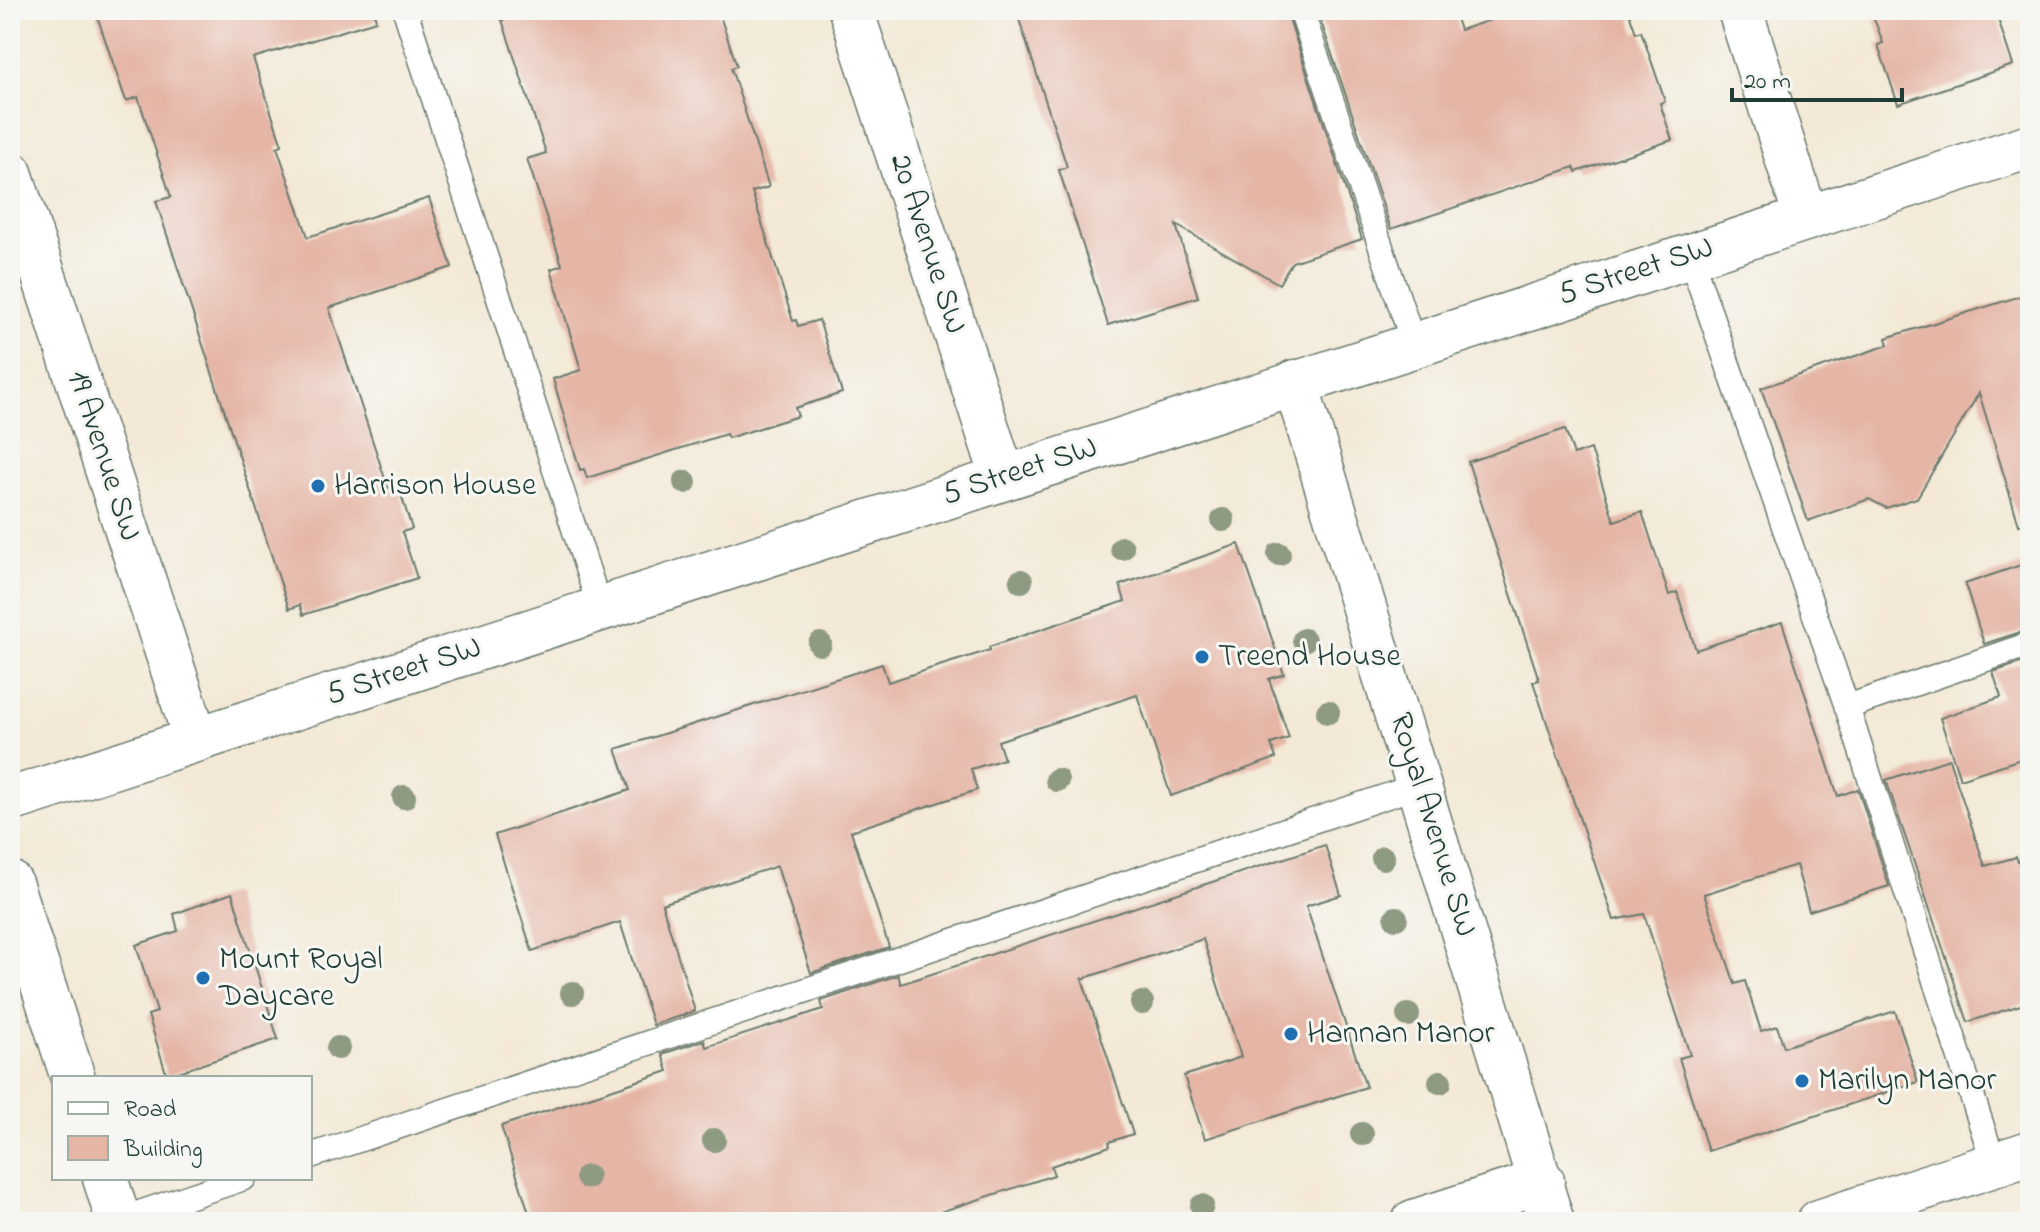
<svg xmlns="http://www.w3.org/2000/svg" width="2040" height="1232" viewBox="0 0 2040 1232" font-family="'Indie Flower',sans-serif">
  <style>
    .building { fill: #e5b5a6 }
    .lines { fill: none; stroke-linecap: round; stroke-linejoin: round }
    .lane-casing { stroke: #69796d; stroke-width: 27 }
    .street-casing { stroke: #69796d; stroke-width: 47 }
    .secondary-casing { stroke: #69796d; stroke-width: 47 }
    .lane { stroke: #fff; stroke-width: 24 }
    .street { stroke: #fff; stroke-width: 44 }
    .secondary { stroke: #fff; stroke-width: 44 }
    .tree { fill: #8f9a83 }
    .poi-dot { fill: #1f6fb2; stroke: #f6f6f2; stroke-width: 3 }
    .labels { text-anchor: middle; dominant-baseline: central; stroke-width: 6; stroke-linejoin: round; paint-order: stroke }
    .street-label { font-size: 32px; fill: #1f3d34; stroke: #f6f6f2 }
    .poi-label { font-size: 32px; fill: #1f3d34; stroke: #f6f6f2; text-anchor: start }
  </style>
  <rect width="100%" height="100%" fill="#f6f6f2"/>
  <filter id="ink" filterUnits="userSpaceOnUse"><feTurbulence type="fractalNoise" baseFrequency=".0125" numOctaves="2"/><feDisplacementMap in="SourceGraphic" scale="16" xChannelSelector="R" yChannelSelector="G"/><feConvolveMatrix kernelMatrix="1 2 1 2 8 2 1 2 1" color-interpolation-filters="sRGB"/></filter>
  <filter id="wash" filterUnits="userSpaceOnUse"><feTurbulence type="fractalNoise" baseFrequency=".006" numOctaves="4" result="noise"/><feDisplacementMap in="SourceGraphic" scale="32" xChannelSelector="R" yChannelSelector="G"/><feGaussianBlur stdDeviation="1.8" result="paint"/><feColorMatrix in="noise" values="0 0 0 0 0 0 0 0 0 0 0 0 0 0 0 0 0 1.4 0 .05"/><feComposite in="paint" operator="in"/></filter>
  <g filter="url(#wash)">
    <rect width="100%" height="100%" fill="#f3e9d6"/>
    <g id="blocks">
      <!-- building -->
      <g class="building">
        <path d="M95 10H374L376 21 253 58 282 145 277 147 308 237 429 198 452 267 329 308 388 488 398 485 412 529 402 532 417 578 303 615 300 605 289 609 156 201 171 197 138 97 126 101Z"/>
        <path d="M533 10H718L737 66 731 68 769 187 752 192 793 321 796 320 798 326 819 320 842 393 795 408 798 416 728 438 726 434 587 478 584 469 580 470 553 379 581 370 551 269 562 265 527 159 546 153 502 20Z"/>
        <path d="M1016 10H1286L1362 239 1292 262 1279 284 1176 225 1198 297 1108 325 1059 170 1067 167Z"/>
        <path d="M1317 10H1453L1460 30 1521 10H1628L1636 33 1641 31 1665 101 1660 103 1672 140 1576 172 1574 167 1391 229Z"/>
        <path d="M1871 10H1995L2013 65 1898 104 1878 45 1883 43Z"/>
        <path d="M2030 293V524L2019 525 1979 393 1917 498 1886 508 1869 499 1808 521 1761 388 1888 345 1886 338Z"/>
        <path d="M1565 429 1574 455 1591 449 1614 521 1642 512 1669 595 1677 592 1696 650 1782 622 1838 796 1858 789 1889 886 1809 911 1796 865 1704 894 1735 984 1745 981 1761 1031 1777 1026 1784 1047 1895 1011 1918 1082 1708 1151 1679 1058 1690 1055 1644 914 1614 920 1533 682 1539 680 1468 462Z"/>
        <path d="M1239 544 1284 674 1269 679 1289 738 1271 744 1276 758 1171 796 1137 695 998 741 1004 759 971 769 977 790 851 831 889 947 811 973 777 866 662 904 695 1011 653 1025 620 922 532 951 495 835 630 790 616 749 882 664 888 682 990 650 989 647 1125 601 1120 585Z"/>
        <path d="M2030 562V629L1984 644 1965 584Z"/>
        <path d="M2030 660V756L1960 779 1940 718 2001 697 1993 672Z"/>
        <path d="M1949 759 1985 866 2016 857 2018 862 2030 859V1002L1968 1022 1886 780Z"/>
        <path d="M1325 845 1341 895 1306 906 1366 1087 1205 1139 1184 1076 1241 1057 1203 939 1082 979 1133 1134 1109 1142 1110 1146 1051 1166 1054 1175 909 1222H532L501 1126 668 1071 662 1054 704 1040 706 1047 823 1009 821 1001 898 975 901 984Z"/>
        <path d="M232 893 278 1039 167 1076 148 1015 157 1012 136 945 178 931 174 914Z"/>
      </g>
    </g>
  </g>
  <g filter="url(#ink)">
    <use href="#blocks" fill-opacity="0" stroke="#69796d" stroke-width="2"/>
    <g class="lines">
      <defs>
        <g id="lane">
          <path d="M405 10 600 608"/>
          <path d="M1301 10 1414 345"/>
          <path d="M1690 256 1847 707 2030 644"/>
          <path d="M1847 707 1994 1164"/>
          <path d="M310 1156 1420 785"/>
          <path d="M113 1222 244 1178"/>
        </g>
        <g id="street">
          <path d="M851 10 1003 477"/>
          <path d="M1740 10 1806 217"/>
          <path d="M10 173 196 740"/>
          <path d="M1295 382 1552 1222"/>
          <path d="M10 883 73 1078"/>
          <path d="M105 1178 119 1222"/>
          <path d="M1414 1222 1542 1181"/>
          <path d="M1819 1222 2030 1153"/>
        </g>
        <path id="secondary" d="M10 800 2030 146"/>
      </defs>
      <!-- lane casing -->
      <use href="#lane" class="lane-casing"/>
      <!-- street casing -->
      <use href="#street" class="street-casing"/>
      <!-- secondary casing -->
      <use href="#secondary" class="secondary-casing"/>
      <!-- lane -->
      <use href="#lane" class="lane"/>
      <!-- street -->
      <use href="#street" class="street"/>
      <!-- secondary -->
      <use href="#secondary" class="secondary"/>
    </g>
    <!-- trees -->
    <g class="tree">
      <circle cx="685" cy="482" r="12"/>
      <circle cx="1223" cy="520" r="12"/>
      <circle cx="1122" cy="548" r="12"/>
      <circle cx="1279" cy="554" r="12"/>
      <circle cx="1021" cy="581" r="12"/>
      <circle cx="1304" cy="640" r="12"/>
      <circle cx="820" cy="644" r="12"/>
      <circle cx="1328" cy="712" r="12"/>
      <circle cx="1057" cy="780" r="12"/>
      <circle cx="404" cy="797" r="12"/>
      <circle cx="1383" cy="858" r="12"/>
      <circle cx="1396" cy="918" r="12"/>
      <circle cx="572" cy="993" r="12"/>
      <circle cx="1142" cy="1003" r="12"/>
      <circle cx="1408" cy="1015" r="12"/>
      <circle cx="338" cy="1048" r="12"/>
      <circle cx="1440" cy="1082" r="12"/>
      <circle cx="1362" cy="1134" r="12"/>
      <circle cx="714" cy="1140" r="12"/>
      <circle cx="587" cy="1177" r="12"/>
      <circle cx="1202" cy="1206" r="12"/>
    </g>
  </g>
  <!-- markers -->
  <g class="poi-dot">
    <circle cx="318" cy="486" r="8"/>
    <circle cx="1202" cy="657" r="8"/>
    <circle cx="203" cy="978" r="8"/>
    <circle cx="1291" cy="1034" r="8"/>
    <circle cx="1802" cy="1081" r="8"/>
  </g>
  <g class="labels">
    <!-- street labels -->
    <g class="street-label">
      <text transform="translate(927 244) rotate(72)">20 Avenue SW</text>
      <text transform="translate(1636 272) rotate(-18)">5 Street SW</text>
      <text transform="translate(103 456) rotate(72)">19 Avenue SW</text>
      <text transform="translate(1020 472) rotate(-18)">5 Street SW</text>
      <text transform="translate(404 672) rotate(-18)">5 Street SW</text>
      <text transform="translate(1432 825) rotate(73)">Royal Avenue SW</text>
    </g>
    <!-- poi labels -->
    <g class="poi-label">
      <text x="334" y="486">Harrison House</text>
      <text x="1218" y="657">Treend House</text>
      <text x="219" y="960">Mount Royal<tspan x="219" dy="37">Daycare</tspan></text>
      <text x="1307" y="1034">Hannan Manor</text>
      <text x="1818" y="1081">Marilyn Manor</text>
    </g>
  </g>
  <!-- margin -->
  <rect width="2040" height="1232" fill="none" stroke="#f6f6f2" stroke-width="40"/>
  <!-- legend -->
  <rect x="52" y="1076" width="260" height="104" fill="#f6f6f2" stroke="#a0aca6" stroke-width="2"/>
  <rect x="68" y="1102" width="40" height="12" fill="#ffffff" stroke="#a0aca6" stroke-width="2"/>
  <text x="124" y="1116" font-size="24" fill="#1f3d34">Road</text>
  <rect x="68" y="1136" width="40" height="24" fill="#e5b5a6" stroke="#a0aca6" stroke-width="2"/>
  <text x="124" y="1156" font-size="24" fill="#1f3d34">Building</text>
  <!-- scale -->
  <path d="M1732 88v12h170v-12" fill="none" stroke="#1f3d34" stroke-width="4"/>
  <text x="1744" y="88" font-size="24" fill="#1f3d34" stroke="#f6f6f2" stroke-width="6" paint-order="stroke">20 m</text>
</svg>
